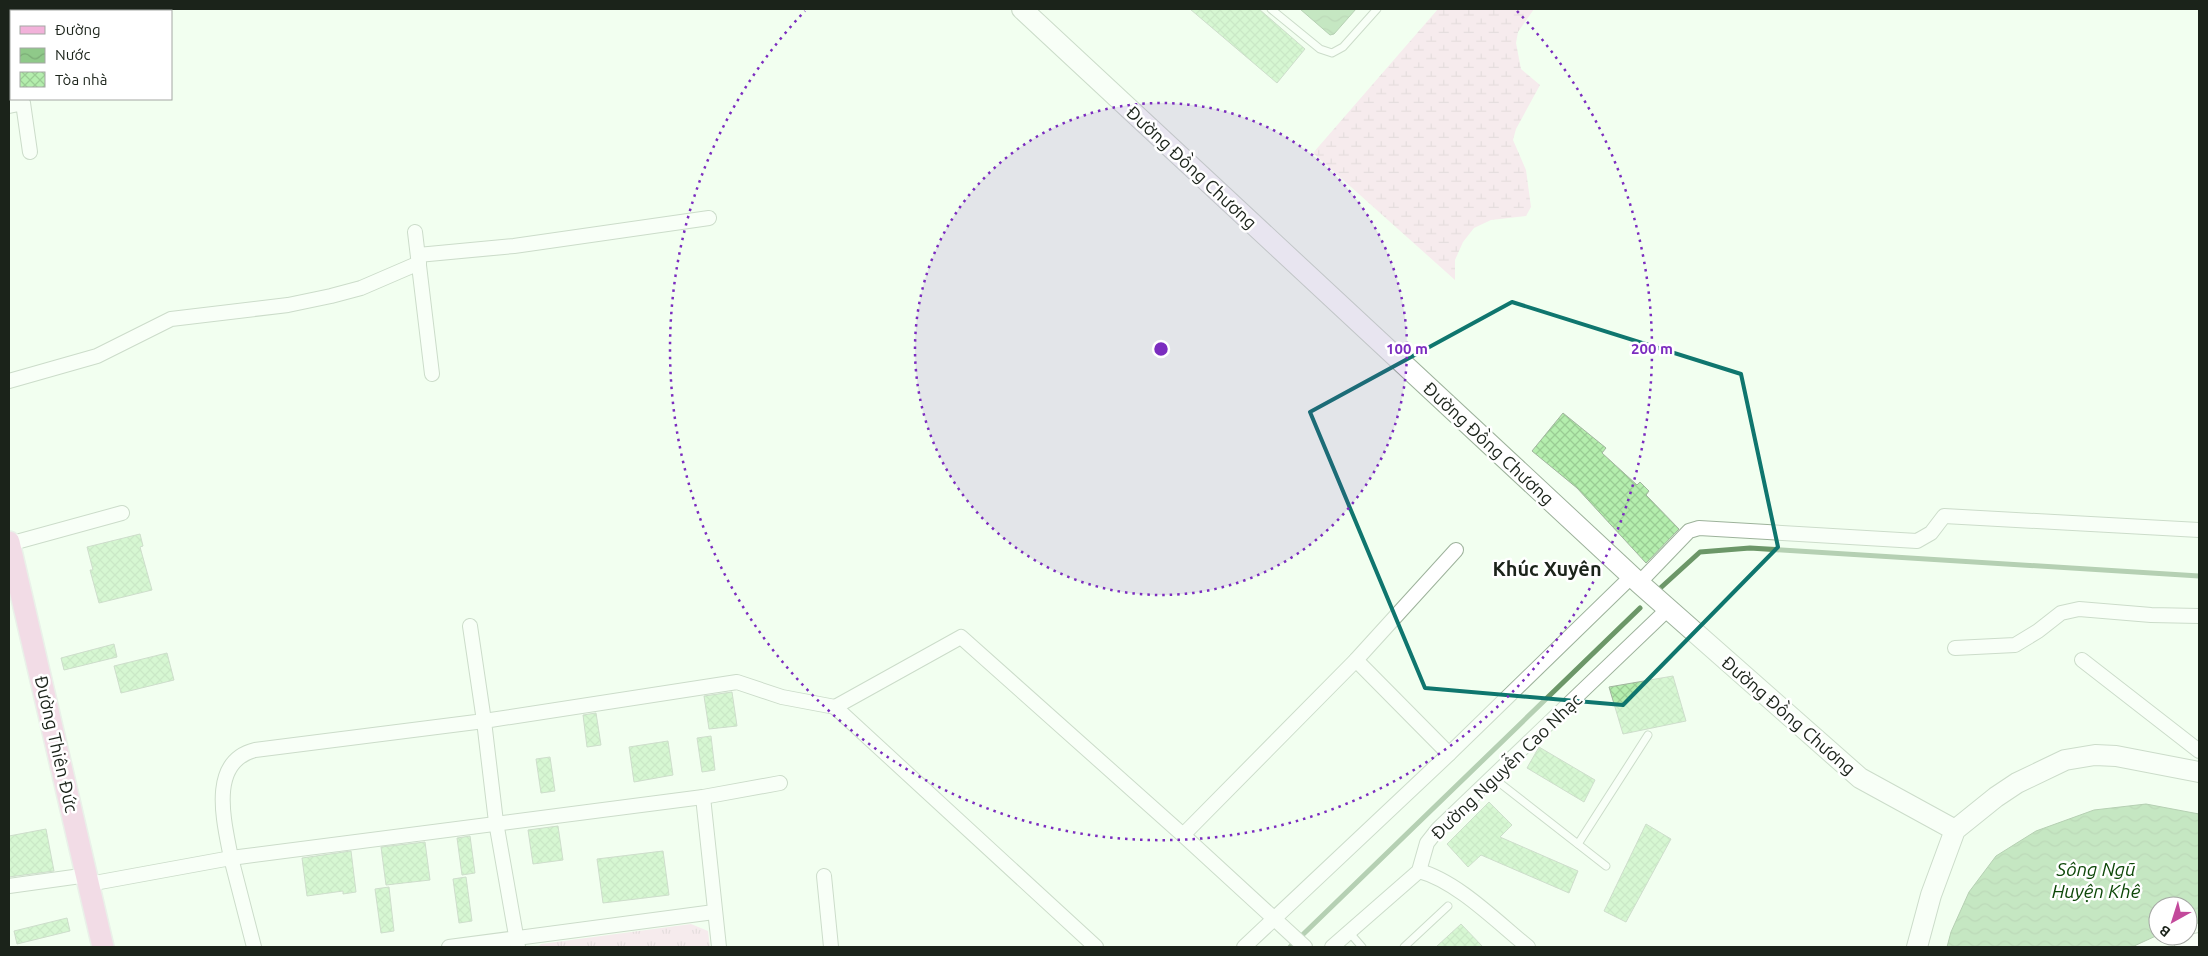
<svg xmlns="http://www.w3.org/2000/svg" width="2208" height="956" viewBox="0 0 2208 956" font-family="Ubuntu,sans-serif">
  <style>
    .wetland { fill: url(#wetland-marsh) }
    .park { fill: url(#park-tufts) }
    .water { fill: url(#water-waves); stroke: #6c9768 }
    .lines { fill: none; stroke-linecap: round; stroke-linejoin: round }
    .stream { stroke: #6c9768; stroke-width: 5 }
    .building { fill: url(#building-cross-hatch); stroke: #a1b59e }
    .lane-casing { stroke: #9db29b; stroke-width: 9 }
    .street-casing { stroke: #9db29b; stroke-width: 16 }
    .secondary-casing { stroke: #9db29b; stroke-width: 22 }
    .primary-casing { stroke: #dfe0df; stroke-width: 24 }
    .lane { stroke: #fff; stroke-width: 7 }
    .street { stroke: #fff; stroke-width: 14 }
    .secondary { stroke: #fff; stroke-width: 20 }
    .primary { stroke: #f2b2da; stroke-width: 21 }
    .marked { fill: none; stroke: #0f766e; stroke-width: 4; stroke-linejoin: round }
    .ring { fill: none; stroke: #7b2cbf; stroke-width: 2.5; stroke-dasharray: 2.5 5 }
    .labels { text-anchor: middle; dominant-baseline: central; stroke-width: 5; stroke-linejoin: round; paint-order: stroke }
    .street-label { font-size: 18px; fill: #1b231a; stroke: #fff }
    .water-label { font-size: 19px; font-style: italic; fill: #0e4809; stroke: #fff }
    .quarter-label { font-size: 20px; font-weight: bold; fill: #1b231a; stroke: #fff }
    .centre { fill: #7b2cbf; stroke: #fff; stroke-width: 2.5 }
    .ring-label { font-size: 15px; text-anchor: middle; font-weight: bold; fill: #7b2cbf; stroke: #fff; stroke-width: 5; stroke-linejoin: round; paint-order: stroke }
  </style>
  <defs>
    <pattern id="wetland-marsh" width="20" height="14" patternUnits="userSpaceOnUse" patternTransform="scale(1.25)"><rect width="20" height="14" fill="#fad3e9"/><path d="M1 5h8M5 5V1M11 12h8M15 12V8" fill="none" stroke="#d6b5c7"/></pattern>
    <pattern id="park-tufts" width="24" height="20" patternUnits="userSpaceOnUse" patternTransform="scale(1.25)"><rect width="24" height="20" fill="#fad3e9"/><path d="M3 7l-1-3M5 7V3M7 7l1-3M15 17l-1-3M17 17v-4M19 17l1-3" fill="none" stroke="#d6b5c7"/></pattern>
    <pattern id="water-waves" width="16" height="10" patternUnits="userSpaceOnUse" patternTransform="scale(1.25)"><rect width="16" height="10" fill="#8fc989"/><path d="M0 5q4-4 8 0t8 0" fill="none" stroke="#7bac76"/></pattern>
    <pattern id="building-cross-hatch" width="8" height="8" patternUnits="userSpaceOnUse" patternTransform="scale(1.25)"><rect width="8" height="8" fill="#b4eead"/><path d="M0 0l8 8M0 8l8-8" fill="none" stroke="#9acc94"/></pattern>
  </defs>
  <rect width="100%" height="100%" fill="#f2fff0"/>
  <!-- wetland -->
  <path class="wetland" d="M1438 9H1534L1518 32 1516 43 1521 69 1540 85 1516 129 1513 140 1526 170 1531 207 1526 216 1491 220 1474 228 1463 242 1455 260V280L1313 153Z"/>
  <!-- park -->
  <path class="park" d="M691 924 708 931 710 947H538L541 944Z"/>
  <!-- water -->
  <g class="water">
    <path d="M1300 9H1356L1334 34 1330 35Z"/>
    <path d="M2146 804 2199 814V923L2188 924V906H2158V935L2132 947H1947L1951 932 1969 892 1996 856 2036 831 2094 810Z"/>
  </g>
  <g class="lines">
    <!-- stream -->
    <g class="stream">
      <path d="M1656 592 1700 552 1750 548 2199 576"/>
      <path d="M1290 947 1640 608"/>
    </g>
  </g>
  <!-- building -->
  <g class="building">
    <path d="M1190 9H1259L1305 49 1277 83Z"/>
    <path d="M1563 413 1606 448 1602 453 1637 485 1640 482 1649 491 1646 495 1679 529 1646 563 1577 488 1532 451Z"/>
    <path d="M140 534 143 546 140 547 152 590 99 603 90 570H93L87 547Z"/>
    <path d="M114 644 117 657 64 670 61 658Z"/>
    <path d="M167 653 174 680 121 693 114 666Z"/>
    <path d="M1673 676 1686 721 1623 734 1609 687Z"/>
    <path d="M732 692 737 726 709 729 704 696Z"/>
    <path d="M596 713 601 745 587 747 583 715Z"/>
    <path d="M711 736 715 770 702 772 697 738Z"/>
    <path d="M668 741 673 775 634 782 629 747Z"/>
    <path d="M1539 747 1595 780 1584 802 1527 768Z"/>
    <path d="M550 757 555 791 541 793 536 759Z"/>
    <path d="M1489 802 1512 825 1500 837 1578 871 1569 893 1481 855 1468 867 1447 844Z"/>
    <path d="M1646 824 1671 839 1626 922 1604 911Z"/>
    <path d="M558 826 563 860 533 864 528 830Z"/>
    <path d="M46 829 54 871 9 877V836Z"/>
    <path d="M470 836 475 873 462 875 457 838Z"/>
    <path d="M425 842 430 880 386 885 381 847Z"/>
    <path d="M351 851 356 892 343 894V891L307 896 302 858Z"/>
    <path d="M663 851 669 895 603 903 597 859Z"/>
    <path d="M466 877 472 921 459 923 453 879Z"/>
    <path d="M389 887 394 931 381 933 375 889Z"/>
    <path d="M67 918 70 931 17 944 14 931Z"/>
    <path d="M1461 924 1483 947H1436Z"/>
  </g>
  <g class="lines">
    <defs>
      <g id="lane">
        <path d="M1271 9 1320 49 1332 53 1343 47 1377 9"/>
        <path d="M1492 777 1606 866"/>
        <path d="M1578 844 1648 735"/>
        <path d="M1349 932 1362 947"/>
        <path d="M1404 947 1448 906"/>
      </g>
      <g id="street">
        <path d="M9 106 23 103 30 152"/>
        <path d="M415 232 432 374"/>
        <path d="M418 255 514 246 709 218"/>
        <path d="M9 381 97 356 171 319 288 305 331 296 361 288 419 263"/>
        <path d="M9 544 122 513"/>
        <path d="M1639 583 1689 531 1699 528 1917 541 1931 533 1944 516 2199 530"/>
        <path d="M470 626 484 721 255 750C207 762 225 825 231 858L703 797 780 783"/>
        <path d="M1955 648 2015 645 2038 631 2061 613 2079 609 2151 615 2199 616"/>
        <path d="M1356 660 1449 754"/>
        <path d="M2082 660 2199 751"/>
        <path d="M703 797 719 947"/>
        <path d="M1183 835 1305 947"/>
        <path d="M1419 871C1457 881 1497 922 1528 947"/>
        <path d="M824 876 831 947"/>
        <path d="M89 884 231 858 254 947"/>
        <path d="M9 886 88 875"/>
        <path d="M449 947 714 912"/>
        <path d="M518 947 496 822 484 721 737 682 782 697 835 707"/>
        <path d="M1096 947 835 707 961 637 1183 835 1356 660 1456 550"/>
        <path d="M1244 947 1449 754 1632 576"/>
        <path d="M1332 947 1419 871 1427 843 1438 829 1668 609"/>
      </g>
      <g id="secondary">
        <path d="M1022 9 1639 583 1860 778 1955 830"/>
        <path d="M1917 947 1931 895 1955 830 1996 797 2017 783 2065 760 2095 755 2116 756 2199 772"/>
        <path d="M2185 947 2199 943"/>
      </g>
      <path id="primary" d="M9 542 103 947"/>
    </defs>
    <!-- lane casing -->
    <use href="#lane" class="lane-casing"/>
    <!-- street casing -->
    <use href="#street" class="street-casing"/>
    <!-- secondary casing -->
    <use href="#secondary" class="secondary-casing"/>
    <!-- primary casing -->
    <use href="#primary" class="primary-casing"/>
    <!-- lane -->
    <use href="#lane" class="lane"/>
    <!-- street -->
    <use href="#street" class="street"/>
    <!-- secondary -->
    <use href="#secondary" class="secondary"/>
    <!-- primary -->
    <use href="#primary" class="primary"/>
  </g>
  <!-- marked area -->
  <path d="M0 0H2208V956H0ZM1512 302 1741 374 1778 547 1623 705 1425 688 1310 412Z" fill="#f2fff0" fill-opacity=".55" fill-rule="evenodd"/>
  <path class="marked" d="M1512 302 1741 374 1778 547 1623 705 1425 688 1310 412Z"/>
  <!-- distance rings -->
  <circle cx="1161" cy="349" r="246" fill="#7b2cbf" fill-opacity=".12"/>
  <g class="ring">
    <circle cx="1161" cy="349" r="246"/>
    <path d="M1517 11A491 491 0 1 1 805 11"/>
  </g>
  <g class="labels">
    <!-- street labels -->
    <g class="street-label">
      <text transform="translate(1192 167) rotate(43)">Đường Đồng Chương</text>
      <text transform="translate(1489 443) rotate(43)">Đường Đồng Chương</text>
      <text transform="translate(1789 715) rotate(41)">Đường Đồng Chương</text>
      <text transform="translate(57 744) rotate(77)">Đường Thiên Đức</text>
      <text transform="translate(1506 766) rotate(-44)">Đường Nguyễn Cao Nhạc</text>
    </g>
    <!-- water labels -->
    <g class="water-label">
      <text x="2096" y="869">Sông Ngũ<tspan x="2096" dy="22">Huyện Khê</tspan></text>
    </g>
    <!-- quarter labels -->
    <g class="quarter-label">
      <text x="1547" y="568">Khúc Xuyên</text>
    </g>
  </g>
  <circle cx="1161" cy="349" r="8" class="centre"/>
  <g class="ring-label">
    <text x="1407" y="354">100 m</text>
    <text x="1652" y="354">200 m</text>
  </g>
  <!-- border -->
  <rect width="2208" height="956" fill="none" stroke="#1b231a" stroke-width="20"/>
  <!-- legend -->
  <rect x="10" y="10" width="162" height="90" fill="#ffffff" stroke="#a4a7a3"/>
  <rect x="20" y="26" width="25" height="8" fill="#f2b2da" stroke="#a4a7a3"/>
  <text x="55" y="35" font-size="15" fill="#1b231a">Đường</text>
  <rect x="20" y="48" width="25" height="15" fill="url(#water-waves)" stroke="#a4a7a3"/>
  <text x="55" y="60" font-size="15" fill="#1b231a">Nước</text>
  <rect x="20" y="72" width="25" height="15" fill="url(#building-cross-hatch)" stroke="#a4a7a3"/>
  <text x="55" y="85" font-size="15" fill="#1b231a">Tòa nhà</text>
  <!-- north arrow -->
  <g transform="translate(2173 921) rotate(219)"><circle r="24" fill="#ffffff" stroke="#a4a7a3"/>
  <path d="M0-4L9 19L0 12L-9 19Z" fill="#c3499b"/>
  <text y="-8" font-size="14" font-weight="bold" text-anchor="middle" fill="#1b231a">B</text>
  </g>
</svg>
